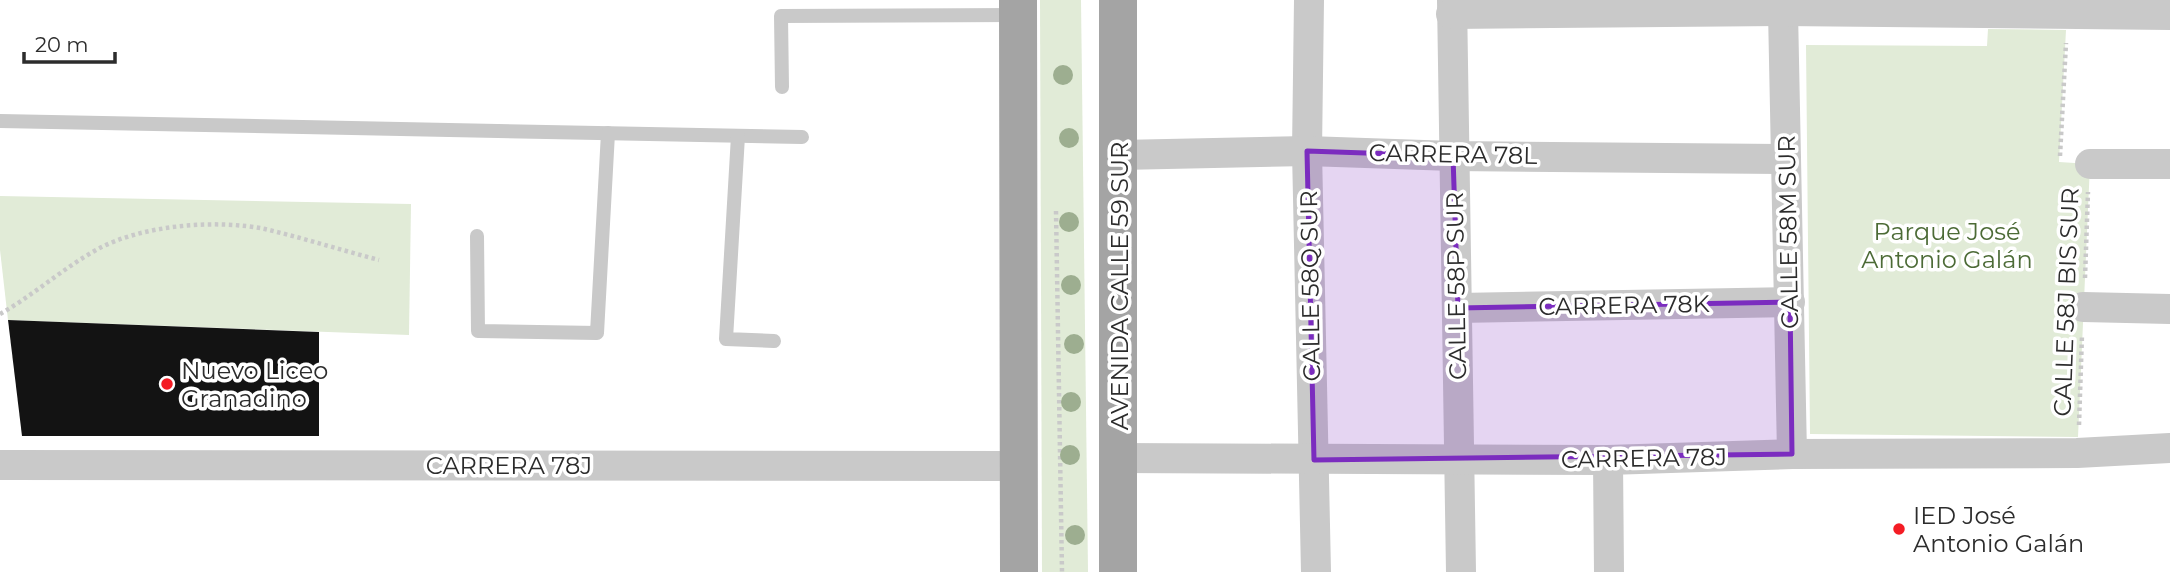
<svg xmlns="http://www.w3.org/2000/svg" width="2170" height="572" viewBox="0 0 2170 572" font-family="Montserrat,sans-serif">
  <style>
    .green { fill: #e1ebd7 }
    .building { fill: #131313 }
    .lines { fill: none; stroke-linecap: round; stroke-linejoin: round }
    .path { stroke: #c9c9c9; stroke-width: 4.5; stroke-dasharray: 3.5 3.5; stroke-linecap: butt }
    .lane { stroke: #c9c9c9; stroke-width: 14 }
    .street { stroke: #c9c9c9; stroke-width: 30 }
    .primary { stroke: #a4a4a4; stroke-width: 38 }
    .tree { fill: #9dae90 }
    .marked { fill: #7b2cbf; fill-opacity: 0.2; stroke: #7b2cbf; stroke-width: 5; stroke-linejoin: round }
    .poi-dot { fill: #f41c24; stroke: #fff; stroke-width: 2.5 }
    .labels { text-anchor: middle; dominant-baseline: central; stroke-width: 7; stroke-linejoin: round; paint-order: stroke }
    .street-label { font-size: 24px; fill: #2c2c2c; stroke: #fff }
    .park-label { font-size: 24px; fill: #4c6b36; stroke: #fff }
    .poi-label { font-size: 24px; fill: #2c2c2c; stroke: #fff; text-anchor: start }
  </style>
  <rect width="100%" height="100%" fill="#fff"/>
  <!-- green -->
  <g class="green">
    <path d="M1040 0H1081L1088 572H1042Z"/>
    <path d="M1988 29 2066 30 2059 162 2090 164 2078 437 1810 434 1806 45 1987 46Z"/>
    <path d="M0 196 411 204 409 335 8 320 0 250Z"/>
  </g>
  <!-- building -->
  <path class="building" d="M8 320 319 332V436H22Z"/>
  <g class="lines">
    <!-- path -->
    <g class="path">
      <path d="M2060 156 2066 43"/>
      <path d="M1056 211 1062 572"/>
      <path d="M2085 278 2088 192"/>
      <path d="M0 314C34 295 63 268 98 249 142 225 216 219 265 229 303 238 341 250 379 260"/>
      <path d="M2079 425 2082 335"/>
    </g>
    <!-- lane -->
    <g class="lane">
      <path d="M782 87 781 16 1017 15"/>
      <path d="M0 121 802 137"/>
      <path d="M738 136 726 339 774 341"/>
      <path d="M477 236 478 331 597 333 608 133"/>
    </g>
    <!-- street -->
    <g class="street">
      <path d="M1309 0 1307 151 1316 572"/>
      <path d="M1452 0 1461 572"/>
      <path d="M1783 11 1792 454"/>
      <path d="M1451 14 1783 11 2170 15"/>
      <path d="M1120 155 1307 151 1453 156 1786 159"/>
      <path d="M2090 164H2170"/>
      <path d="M2083 307 2170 309"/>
      <path d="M1458 308 1790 302"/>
      <path d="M1118 458 1608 460 1792 454 2077 453 2170 448"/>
      <path d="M1608 460 1609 572"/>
      <path d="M0 465 1018 466"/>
    </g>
    <!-- primary -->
    <g class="primary">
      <path d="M1018 0 1019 572"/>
      <path d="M1118 572V0"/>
    </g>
  </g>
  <!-- trees -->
  <g class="tree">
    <circle cx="1063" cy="75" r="10"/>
    <circle cx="1069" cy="138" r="10"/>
    <circle cx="1069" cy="222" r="10"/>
    <circle cx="1071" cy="285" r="10"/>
    <circle cx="1074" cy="344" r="10"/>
    <circle cx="1071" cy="402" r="10"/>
    <circle cx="1070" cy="455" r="10"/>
    <circle cx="1075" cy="535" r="10"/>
  </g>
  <!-- marked area -->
  <path class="marked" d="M1307 151 1453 156 1458 308 1790 302 1792 454 1314 460Z"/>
  <!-- markers -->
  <g class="poi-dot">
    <circle cx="167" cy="384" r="7"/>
    <circle cx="1899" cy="529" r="7"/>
  </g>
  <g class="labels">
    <!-- street labels -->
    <g class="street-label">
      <text transform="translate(1453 154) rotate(1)">CARRERA 78L</text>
      <text transform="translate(1788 232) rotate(-91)">CALLE 58M SUR</text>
      <text transform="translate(1119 286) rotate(-90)">AVENIDA CALLE 59 SUR</text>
      <text transform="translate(1310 286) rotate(-91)">CALLE 58Q SUR</text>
      <text transform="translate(1456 286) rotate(-91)">CALLE 58P SUR</text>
      <text transform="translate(2066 302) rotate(-88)">CALLE 58J BIS SUR</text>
      <text transform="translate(1624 305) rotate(-1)">CARRERA 78K</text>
      <text transform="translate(1644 458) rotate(-1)">CARRERA 78J</text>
      <text x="509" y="465">CARRERA 78J</text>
    </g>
    <!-- park labels -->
    <g class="park-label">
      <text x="1947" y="231">Parque José<tspan x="1947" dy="28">Antonio Galán</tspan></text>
    </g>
    <!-- poi labels -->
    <g class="poi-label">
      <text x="181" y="370">Nuevo Liceo<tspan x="181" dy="28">Granadino</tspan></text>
      <text x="1913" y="515">IED José<tspan x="1913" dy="28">Antonio Galán</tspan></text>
    </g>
  </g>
  <!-- scale -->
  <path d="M24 52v10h91v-10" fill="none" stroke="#2c2c2c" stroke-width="3.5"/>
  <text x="35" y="52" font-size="21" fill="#2c2c2c" stroke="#ffffff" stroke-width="5" paint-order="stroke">20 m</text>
</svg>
